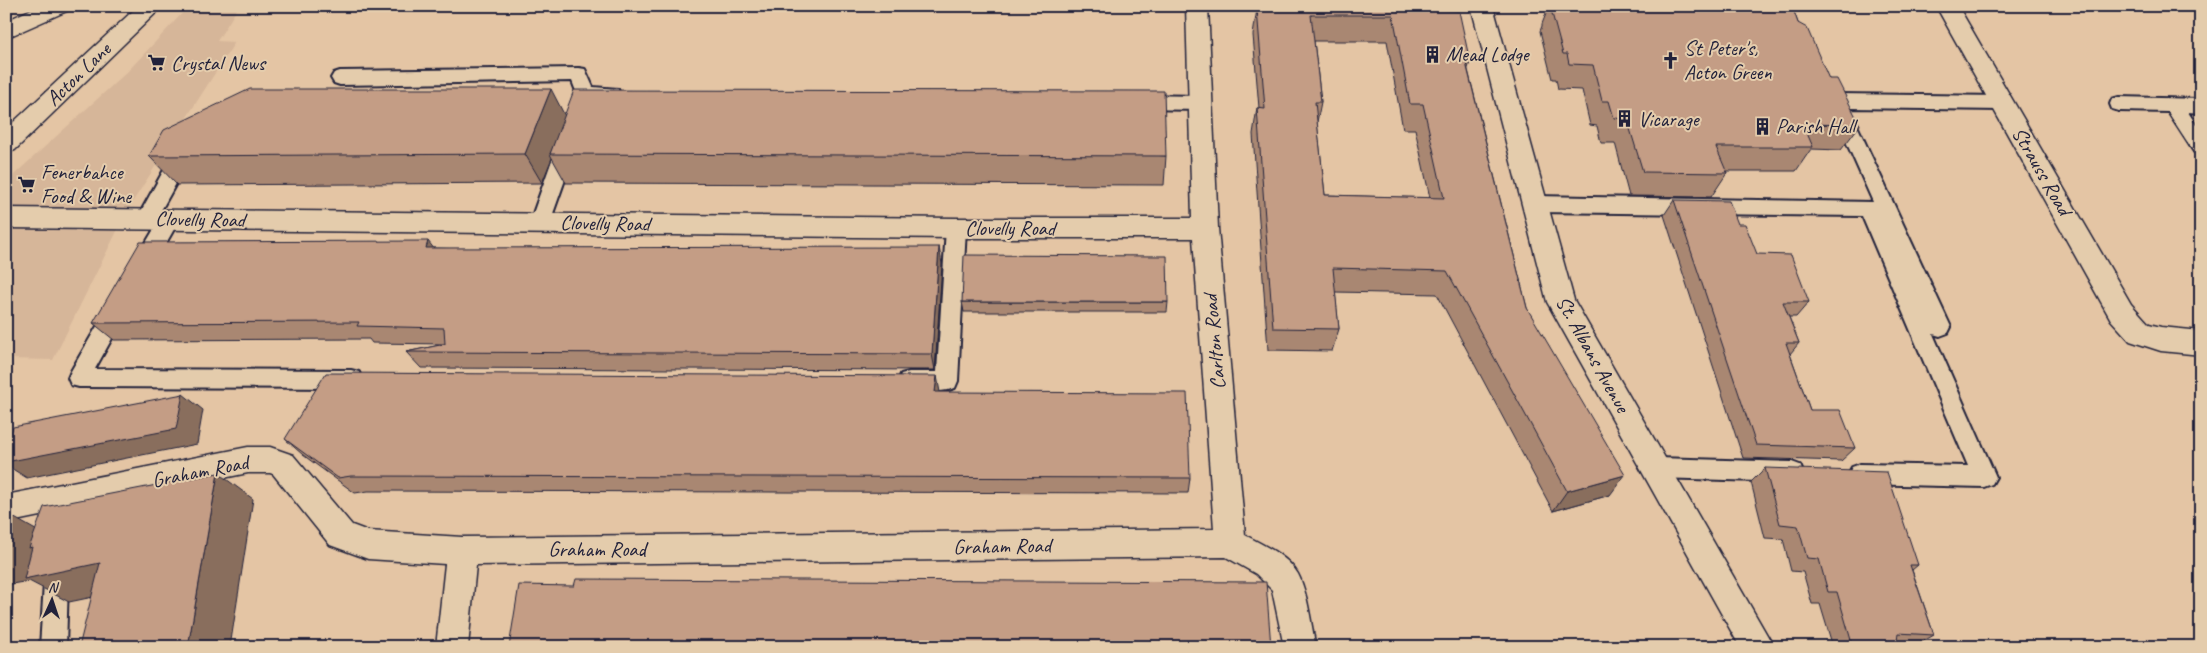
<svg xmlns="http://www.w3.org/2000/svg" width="2207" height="653" viewBox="0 0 2207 653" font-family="Caveat,sans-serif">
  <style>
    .built { fill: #d6b699 }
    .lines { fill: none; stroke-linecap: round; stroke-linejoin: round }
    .lane-casing { stroke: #22223b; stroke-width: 4 }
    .street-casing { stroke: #22223b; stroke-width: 3 }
    .secondary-casing { stroke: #22223b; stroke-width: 3 }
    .lane { fill: #e4ccac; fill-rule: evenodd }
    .street { fill: #e4ccac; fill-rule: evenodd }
    .secondary { fill: #e4ccac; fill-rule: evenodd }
    .wall { fill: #a98772; stroke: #22223b; fill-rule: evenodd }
    .shaded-wall { fill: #896e5d; stroke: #22223b }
    .building { fill: #c49d85; stroke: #22223b; fill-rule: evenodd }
    .labels { text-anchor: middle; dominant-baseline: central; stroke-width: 4; stroke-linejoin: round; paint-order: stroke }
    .poi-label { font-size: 21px; fill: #22223b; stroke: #e4ccac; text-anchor: start }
    .street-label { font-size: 21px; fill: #22223b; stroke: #e4ccac }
  </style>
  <rect width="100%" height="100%" fill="#e4c5a4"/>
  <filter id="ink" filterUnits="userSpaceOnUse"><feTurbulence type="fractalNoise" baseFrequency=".02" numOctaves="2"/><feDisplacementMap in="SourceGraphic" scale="10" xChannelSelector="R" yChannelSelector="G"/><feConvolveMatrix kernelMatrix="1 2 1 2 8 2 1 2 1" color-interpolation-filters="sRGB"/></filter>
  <g filter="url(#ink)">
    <!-- built -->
    <path class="built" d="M189 6H239L217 41 235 42 128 209 53 360 6 359V182L127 72Z"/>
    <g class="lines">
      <defs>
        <g id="lane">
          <path d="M579 68 585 69 593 87 618 89 620 94 618 99 611 101 579 99 572 81 340 85 334 83 331 78 334 73 340 71Z"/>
          <path d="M1837 94 2003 96 2010 98 2012 103 2010 108 2003 110 1849 108 1951 327 1948 333 1940 336 1933 334 1996 477 1992 484 1984 487 1860 484 1852 481 1848 474 1852 467 1860 464 1968 466 1862 216 1535 212 1528 209 1525 204 1528 199 1535 196 1873 202 1828 101 1830 96Z"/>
          <path d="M1137 95 1202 96 1209 98 1211 103 1209 108 1202 110 1137 109 1130 107 1128 102 1130 97Z"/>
          <path d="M2119 97 2201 99V113L2188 112 2201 132V154L2194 152 2168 112 2119 111 2112 109 2110 104 2112 99Z"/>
          <path d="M568 136 575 138 578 143 550 222 547 228 540 230 533 228 530 222 558 143 561 138Z"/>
          <path d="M183 146 190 148 193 153 154 223 147 226 140 223 137 218 140 213 176 148Z"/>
          <path d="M170 211 177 214 180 219 177 224 149 273 142 275 135 273 132 267 135 261 163 214Z"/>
          <path d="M956 220 963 222 966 228 958 381 955 388C940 393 916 393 901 388L898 381 901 374 909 372H937L946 228 949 222Z"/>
          <path d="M118 299 125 302 129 308 95 369 351 370 359 372 362 379 359 386 351 388 79 387 71 385 68 378 71 371 111 302Z"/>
          <path d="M1657 458 1792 462 1800 465 1803 472 1800 479 1792 482 1657 478 1649 475 1646 468 1649 461Z"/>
          <path d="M61 555 70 558 73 566 68 583 66 647H40L44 583 52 558Z"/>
        </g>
        <g id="street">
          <path d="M38 6H70L67 11 6 38V21Z"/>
          <path d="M1186 6H1208L1218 228 1245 535C1263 545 1287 555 1298 574 1308 593 1311 625 1316 647H1284L1272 590 1256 574 1226 557 476 565 468 647H436L445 564 368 559 330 545 273 474 270 473H248L6 523V495L248 447H270L293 455 352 525 368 531 462 537 1214 529 1193 238H956L6 228V208L956 218H1192Z"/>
          <path d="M1471 6H1493L1574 300 1774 647H1740L1547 302Z"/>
          <path d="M1936 6H1958L2131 304 2149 324 2161 327 2201 331V355L2161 351 2130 341 2111 320Z"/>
        </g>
        <path id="secondary" d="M138 6H163L15 150 6 153V129Z"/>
      </defs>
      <!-- lane casing -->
      <use href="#lane" class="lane-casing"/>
      <!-- street casing -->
      <use href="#street" class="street-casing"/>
      <!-- secondary casing -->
      <use href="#secondary" class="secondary-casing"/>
      <!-- lane -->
      <use href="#lane" class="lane"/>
      <!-- street -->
      <use href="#street" class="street"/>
      <!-- secondary -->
      <use href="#secondary" class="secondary"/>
    </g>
    <!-- wall -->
    <g class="wall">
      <path d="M1270 6H1445L1468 70 1527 308 1610 495 1553 511 1437 294 1335 292 1339 329 1332 351 1268 350 1253 134 1257 108H1259L1253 35 1257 9H1270ZM1314 41H1387L1403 129H1415L1430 198 1325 195 1317 122 1321 102Z"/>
      <path d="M1549 6H1792L1798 23 1829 79 1860 125 1841 150 1811 149 1796 171H1726L1727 173 1711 197 1629 196 1615 143H1601L1597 126 1590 125 1582 90 1558 89 1556 79H1552L1540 31 1542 26V24Z"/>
      <path d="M564 115 1166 156 1164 185 566 183 552 158 542 183 177 185 149 156Z"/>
      <path d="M1674 200 1738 224 1757 254 1809 302 1796 317H1789L1799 343 1790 354 1810 410 1855 448 1841 461 1743 458 1664 215Z"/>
      <path d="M433 248 942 264 935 370 421 368 406 352 445 344 372 343 369 339 114 340 93 323Z"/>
      <path d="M962 302H1168L1167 312H964Z"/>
      <path d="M940 392 1190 478 1188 493 368 491 355 493 303 455 285 439Z"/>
      <path d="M1765 468 1918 565 1912 570 1934 635 1915 646H1896V647H1833L1820 604H1812L1803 572 1791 571 1783 539 1765 538 1751 482Z"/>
    </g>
    <!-- shaded-wall -->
    <g class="shaded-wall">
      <path d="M1470 62 1462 88 1466 63Z"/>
      <path d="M551 89 566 118 550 154 552 158 542 183 525 154Z"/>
      <path d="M428 241 442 259 426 248Z"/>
      <path d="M939 247 942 264 935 370 932 354Z"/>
      <path d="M937 376 940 392 939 408 935 392Z"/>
      <path d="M183 394 203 410 197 444 27 478 6 465V462Z"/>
      <path d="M218 473 253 499 230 647H188Z"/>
      <path d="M1625 475 1610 495 1553 511 1567 491Z"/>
      <path d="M11 516 55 541 100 563 141 587 69 602 29 581 6 585V530Z"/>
    </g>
    <!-- building -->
    <g class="building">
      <path d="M1276 6H1445L1446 10 1459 11 1470 62 1466 63 1527 308 1625 475 1567 491 1447 271 1333 268 1339 329 1273 328 1257 108 1265 109 1257 9H1276ZM1311 15H1393L1410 104H1423L1444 198 1325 195 1315 102H1321Z"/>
      <path d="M1550 6H1792L1798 23 1807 28 1829 79H1837L1860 125 1803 124 1813 147H1716L1727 173 1643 172 1627 119 1614 118 1609 101H1602L1593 65 1569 64 1567 54H1563Z"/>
      <path d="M250 89H551L525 154 149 156 164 130Z"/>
      <path d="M574 90 1164 91 1166 156 550 154Z"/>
      <path d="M1674 200 1729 201 1738 224H1745L1757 254 1791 255 1809 302H1783L1799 343H1786L1810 410H1840L1855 448 1756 445Z"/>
      <path d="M428 241 426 248 939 247 932 354 406 352 445 344 444 328 357 326 359 322 93 323 140 242Z"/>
      <path d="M964 255 1167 256 1168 302H962Z"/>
      <path d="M326 373 937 376 935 392 1187 393 1190 478 351 476 338 478 285 439Z"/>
      <path d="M183 394 176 429 6 462V448L13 427Z"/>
      <path d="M1765 468 1887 472 1918 565H1910L1934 635 1898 633 1896 647H1853L1837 592H1828L1819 559 1807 558 1798 526 1780 524Z"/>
      <path d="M218 473 188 647H79L100 563 24 579 32 547 29 548 44 507Z"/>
      <path d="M11 516 6 530V517Z"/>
      <path d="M576 579 1266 582 1271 647H509L519 585 574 586Z"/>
    </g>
  </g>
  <!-- icons -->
  <defs>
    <symbol id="building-bare" viewBox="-9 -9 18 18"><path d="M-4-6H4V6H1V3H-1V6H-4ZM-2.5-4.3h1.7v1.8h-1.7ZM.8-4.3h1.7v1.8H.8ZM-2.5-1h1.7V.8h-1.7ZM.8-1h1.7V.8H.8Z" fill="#22223b" stroke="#e4ccac" stroke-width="2.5" paint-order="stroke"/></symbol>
    <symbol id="church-bare" viewBox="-9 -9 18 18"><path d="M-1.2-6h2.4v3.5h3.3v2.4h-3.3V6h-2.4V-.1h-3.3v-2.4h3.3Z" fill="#22223b" stroke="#e4ccac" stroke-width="2.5" paint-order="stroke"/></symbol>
    <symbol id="supermarket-bare" viewBox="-9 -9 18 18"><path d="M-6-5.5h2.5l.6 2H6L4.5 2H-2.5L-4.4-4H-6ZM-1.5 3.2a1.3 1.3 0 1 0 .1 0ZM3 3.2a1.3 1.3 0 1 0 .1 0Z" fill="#22223b" stroke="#e4ccac" stroke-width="2.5" paint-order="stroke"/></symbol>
  </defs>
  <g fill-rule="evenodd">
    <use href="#building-bare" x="1420" y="42" width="25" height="25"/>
    <use href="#church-bare" x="1658" y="48" width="25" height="25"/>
    <use href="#supermarket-bare" x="144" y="50" width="25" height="25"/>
    <use href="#building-bare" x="1612" y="106" width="25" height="25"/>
    <use href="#building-bare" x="1750" y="114" width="25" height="25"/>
    <use href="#supermarket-bare" x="14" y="172" width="25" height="25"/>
  </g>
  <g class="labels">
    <!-- poi labels -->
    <g class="poi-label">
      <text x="1684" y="48">St Peter's,<tspan x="1684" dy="24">Acton Green</tspan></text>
      <text x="1446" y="54">Mead Lodge</text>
      <text x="171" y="63">Crystal News</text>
      <text x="1638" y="119">Vicarage</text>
      <text x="1776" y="126">Parish Hall</text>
      <text x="41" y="172">Fenerbahce<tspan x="41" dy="24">Food &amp; Wine</tspan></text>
    </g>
    <!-- street labels -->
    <g class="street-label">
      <text transform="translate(78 74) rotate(-44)">Acton Lane</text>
      <text transform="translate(2042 171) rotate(60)">Strauss Road</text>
      <text transform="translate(200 219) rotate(1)">Clovelly Road</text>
      <text transform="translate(605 223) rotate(1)">Clovelly Road</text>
      <text x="1010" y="228">Clovelly Road</text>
      <text transform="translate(1214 342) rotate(-95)">Carlton Road</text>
      <text transform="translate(1593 354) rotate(61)">St. Albans Avenue</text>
      <text transform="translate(200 471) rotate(-11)">Graham Road</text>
      <text transform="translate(1002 546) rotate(-1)">Graham Road</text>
      <text x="597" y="549">Graham Road</text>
    </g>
  </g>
  <!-- margin -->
  <rect width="2207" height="653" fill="none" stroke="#e4ccac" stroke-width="25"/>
  <rect x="12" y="12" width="2182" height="628" fill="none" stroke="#22223b" stroke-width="2" filter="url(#ink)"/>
  <!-- north arrow -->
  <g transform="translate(52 600) rotate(3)" stroke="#e4ccac" stroke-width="4" paint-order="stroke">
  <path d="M0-4L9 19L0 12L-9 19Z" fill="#22223b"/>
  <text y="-8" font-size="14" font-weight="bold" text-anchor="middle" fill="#22223b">N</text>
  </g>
</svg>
